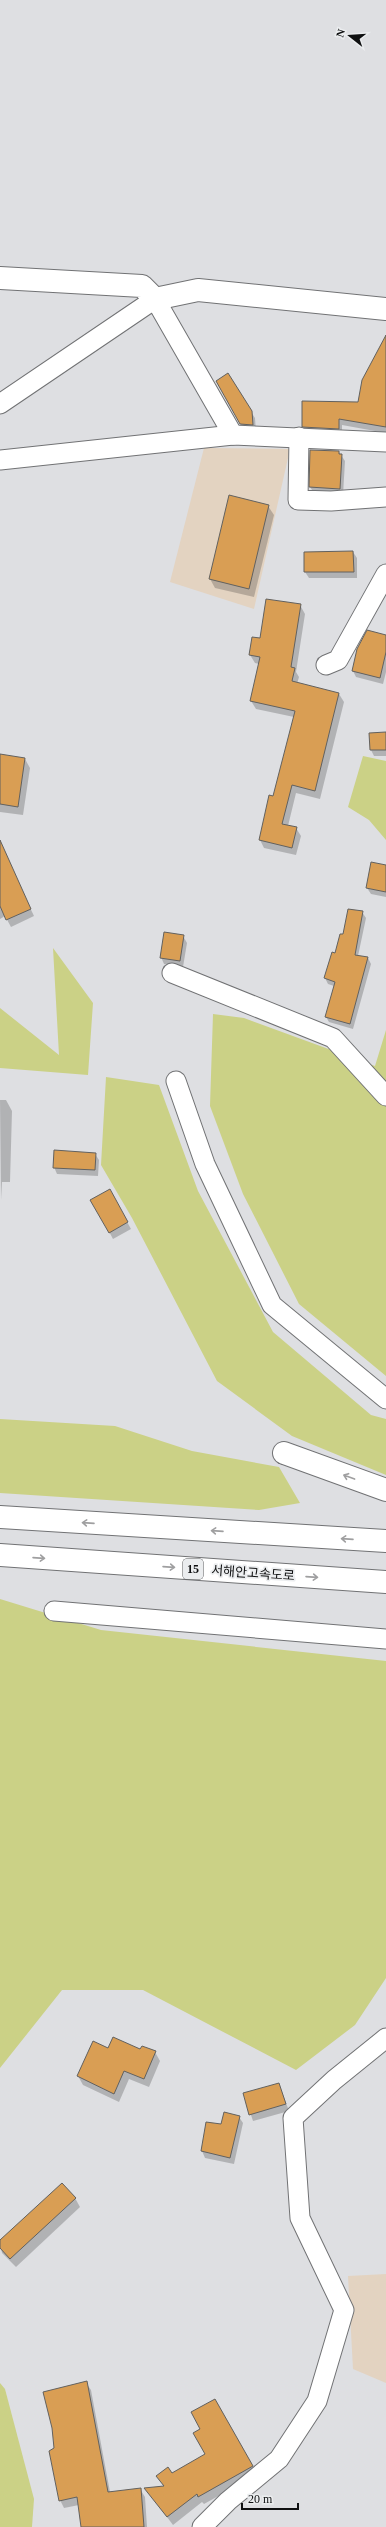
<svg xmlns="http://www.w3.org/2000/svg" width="386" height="2527" viewBox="0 0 386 2527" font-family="'Times New Roman','Noto Sans KR',serif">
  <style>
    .commercial { fill: #e3d3c1 }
    .green { fill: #cbd186 }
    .shadow { fill: #0003 }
    .building { fill: #d99e54; stroke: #62615f }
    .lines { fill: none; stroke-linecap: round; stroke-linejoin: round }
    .street-casing { stroke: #717274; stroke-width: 21 }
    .secondary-casing { stroke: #717274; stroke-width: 24 }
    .highway-casing { stroke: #717274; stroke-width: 24 }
    .street { stroke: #fff; stroke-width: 19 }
    .secondary { stroke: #fff; stroke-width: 22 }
    .highway { stroke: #fff; stroke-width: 22 }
    .oneway { stroke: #9f9fa0 }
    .labels { text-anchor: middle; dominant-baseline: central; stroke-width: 3.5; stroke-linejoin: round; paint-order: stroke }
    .shield { fill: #ebedef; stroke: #515254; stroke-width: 1 }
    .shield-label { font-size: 12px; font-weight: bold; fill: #0f1011 }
    .street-label { font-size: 13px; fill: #0f1011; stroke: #ebedef }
  </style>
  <rect width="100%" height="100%" fill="#dedfe2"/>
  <!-- commercial -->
  <g class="commercial">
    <path d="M204 448 290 449 254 609 170 582Z"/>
    <path d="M386 2274V2383L353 2369 348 2276Z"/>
  </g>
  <!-- green -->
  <g class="green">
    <path d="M363 756 386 761V840L369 820 348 807Z"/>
    <path d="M53 948 93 1003 88 1075 0 1068V1008L59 1055Z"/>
    <path d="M213 1014 244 1018 375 1066 386 1030V1376L299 1304 243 1194 210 1106Z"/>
    <path d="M106 1077 159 1085 198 1191 273 1332 371 1415 386 1419V1475L292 1436 217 1381 132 1218 101 1165Z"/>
    <path d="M0 1419 115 1426 192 1451 279 1467 300 1503 259 1510 0 1493Z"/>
    <path d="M0 1599 101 1630 386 1661V1978L355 2025 296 2070 143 1990H62L0 2068Z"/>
    <path d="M0 2383 5 2389 34 2499 32 2527H0Z"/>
  </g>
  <!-- shadow -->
  <g class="shadow">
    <path d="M386 338V433L342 425V435L307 433 303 426 359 403Z"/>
    <path d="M217 382 251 412 255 418 256 431 244 430Z"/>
    <path d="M339 452 345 461 343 495 314 493 310 487Z"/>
    <path d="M268 506 274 515 254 597 215 588 210 579Z"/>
    <path d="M353 552 357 558V578H309L305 572V553Z"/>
    <path d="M300 605 305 614 296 672 299 677 297 684 339 694 344 702 320 799 296 793 288 826 296 828 301 836 296 855 264 848 260 840 274 797 294 717 256 709 251 701 259 664 255 663 250 655 261 640Z"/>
    <path d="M386 636V672L383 684 356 677 353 671Z"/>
    <path d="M386 733V756H374L371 750 370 734Z"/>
    <path d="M0 755 25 759 30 768 23 815 0 812Z"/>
    <path d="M0 845 34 916 11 927 5 916 0 919Z"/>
    <path d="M386 866V897L371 894 367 888Z"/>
    <path d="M362 912 366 918 358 956 368 958 371 964 353 1029 329 1022 326 1017 334 986 328 984 325 978 333 953 336 954Z"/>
    <path d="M183 936 187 943 183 967 164 964 161 957Z"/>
    <path d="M0 1100H6L12 1111 10 1182H2L1 1200Z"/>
    <path d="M95 1154 99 1160 98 1176 57 1174 54 1167Z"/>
    <path d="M109 1190 131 1229 113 1239 92 1200Z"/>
    <path d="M93 2043 109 2050 155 2052 160 2061 149 2087 129 2079 119 2102 83 2085 78 2076Z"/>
    <path d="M279 2084 289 2111 253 2121 244 2094Z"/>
    <path d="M239 2117 243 2123 234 2164 205 2158 202 2151 207 2123 222 2125Z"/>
    <path d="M75 2198 80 2207 16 2267 2 2253 0 2242Z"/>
    <path d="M86 2383 91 2390 110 2492 140 2489 145 2497 147 2527H82L79 2505 64 2508 60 2500 55 2448Z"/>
    <path d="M215 2400 256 2475 204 2504 202 2502 173 2525 146 2489 164 2487 158 2476 172 2474 206 2455 201 2429Z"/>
  </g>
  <!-- building -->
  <g class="building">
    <path d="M386 335V427L339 419V429L302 427V401L358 402 362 380Z"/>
    <path d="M228 373 252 411 253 425 240 424 216 381Z"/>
    <path d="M310 450 339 451V454H342L340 489 309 487Z"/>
    <path d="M229 495 269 505 249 589 209 579Z"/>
    <path d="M353 551 354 572H304V552Z"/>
    <path d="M266 599 301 604 291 667 295 668 292 681 339 693 315 791 292 785 282 824 297 827 292 848 259 840 269 795 273 796 295 711 250 701 260 657 249 655 252 637 260 638Z"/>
    <path d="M367 630 386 635V652L380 678 352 671 357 649Z"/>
    <path d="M386 732V750H370L369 733Z"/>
    <path d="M0 754 25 758 18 807 0 804Z"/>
    <path d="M0 840 31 909 6 920 0 906Z"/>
    <path d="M371 862 386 865V892L366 888Z"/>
    <path d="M348 909 363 911 355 955 368 957 350 1024 325 1017 335 982 324 978 332 952 335 953 340 934H343Z"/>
    <path d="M164 932 184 935 180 961 160 958Z"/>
    <path d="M54 1150 96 1153 95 1170 53 1168Z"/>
    <path d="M110 1189 128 1222 109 1233 90 1200Z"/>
    <path d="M113 2037 140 2049 142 2046 156 2051 144 2079 124 2071 114 2094 77 2076 93 2041 108 2048Z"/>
    <path d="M279 2083 286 2104 249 2115 243 2093Z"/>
    <path d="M224 2112 240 2116 230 2158 201 2151 206 2122 221 2124Z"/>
    <path d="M62 2183 76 2198 10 2259 0 2248V2240Z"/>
    <path d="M87 2381 108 2492 141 2488 144 2527H81L77 2497 59 2501 49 2451 54 2448 52 2428 43 2392Z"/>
    <path d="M215 2399 253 2466 198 2497 197 2494 167 2517 144 2488 164 2486 156 2476 168 2467 172 2473 205 2454 193 2433 200 2429 191 2412Z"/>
  </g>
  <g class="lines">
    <defs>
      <g id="street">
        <path d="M0 404 155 299 233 435"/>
        <path d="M299 437 298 500 331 501 386 497"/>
        <path d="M0 460 233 435 386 442"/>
        <path d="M326 665 338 660 386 574"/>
        <path d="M172 973 333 1038 386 1096"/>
        <path d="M176 1081 205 1164 272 1305 386 1399"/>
        <path d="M54 1611 386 1639"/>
        <path d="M202 2527 228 2501 279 2459 317 2401 344 2310 300 2218 293 2118 334 2080 386 2038"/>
      </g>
      <path id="secondary" d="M0 278 142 286 155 299 198 290 386 309"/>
      <g id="highway">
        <path d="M284 1453 386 1490"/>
        <path d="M0 1517 386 1541"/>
        <path d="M0 1555 386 1582"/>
      </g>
    </defs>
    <!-- street casing -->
    <use href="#street" class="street-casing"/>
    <!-- secondary casing -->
    <use href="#secondary" class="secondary-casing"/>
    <!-- highway casing -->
    <use href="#highway" class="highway-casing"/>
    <!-- street -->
    <use href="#street" class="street"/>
    <!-- secondary -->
    <use href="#secondary" class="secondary"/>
    <!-- highway -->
    <use href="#highway" class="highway"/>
  </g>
  <!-- one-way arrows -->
  <defs><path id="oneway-shaft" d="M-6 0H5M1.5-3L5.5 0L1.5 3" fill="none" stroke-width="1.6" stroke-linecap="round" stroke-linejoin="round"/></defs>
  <g class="oneway">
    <use href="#oneway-shaft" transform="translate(349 1477) rotate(-160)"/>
    <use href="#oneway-shaft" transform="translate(88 1523) rotate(-176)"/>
    <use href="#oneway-shaft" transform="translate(217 1531) rotate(-176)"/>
    <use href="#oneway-shaft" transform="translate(347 1539) rotate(-176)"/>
    <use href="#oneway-shaft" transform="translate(39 1558) rotate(4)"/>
    <use href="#oneway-shaft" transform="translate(169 1567) rotate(4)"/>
    <use href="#oneway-shaft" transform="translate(312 1577) rotate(4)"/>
  </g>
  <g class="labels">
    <!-- shield labels -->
    <rect class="shield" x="183" y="1559" width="20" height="20" rx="3"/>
    <g class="shield-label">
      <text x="193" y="1569">15</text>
    </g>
    <!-- street labels -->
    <g class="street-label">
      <text transform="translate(253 1573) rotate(4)">서해안고속도로</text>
    </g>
  </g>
  <!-- north arrow -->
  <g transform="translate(350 36) rotate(287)" stroke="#ebedef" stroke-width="3" paint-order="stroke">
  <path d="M0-3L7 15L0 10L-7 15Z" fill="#0f1011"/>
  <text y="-6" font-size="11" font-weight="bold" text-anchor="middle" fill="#0f1011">N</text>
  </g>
  <!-- scale -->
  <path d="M242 2503v6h56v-6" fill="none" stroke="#0f1011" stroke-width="2"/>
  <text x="248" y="2503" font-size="12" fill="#0f1011" stroke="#ebedef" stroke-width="3" paint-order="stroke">20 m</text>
</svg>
